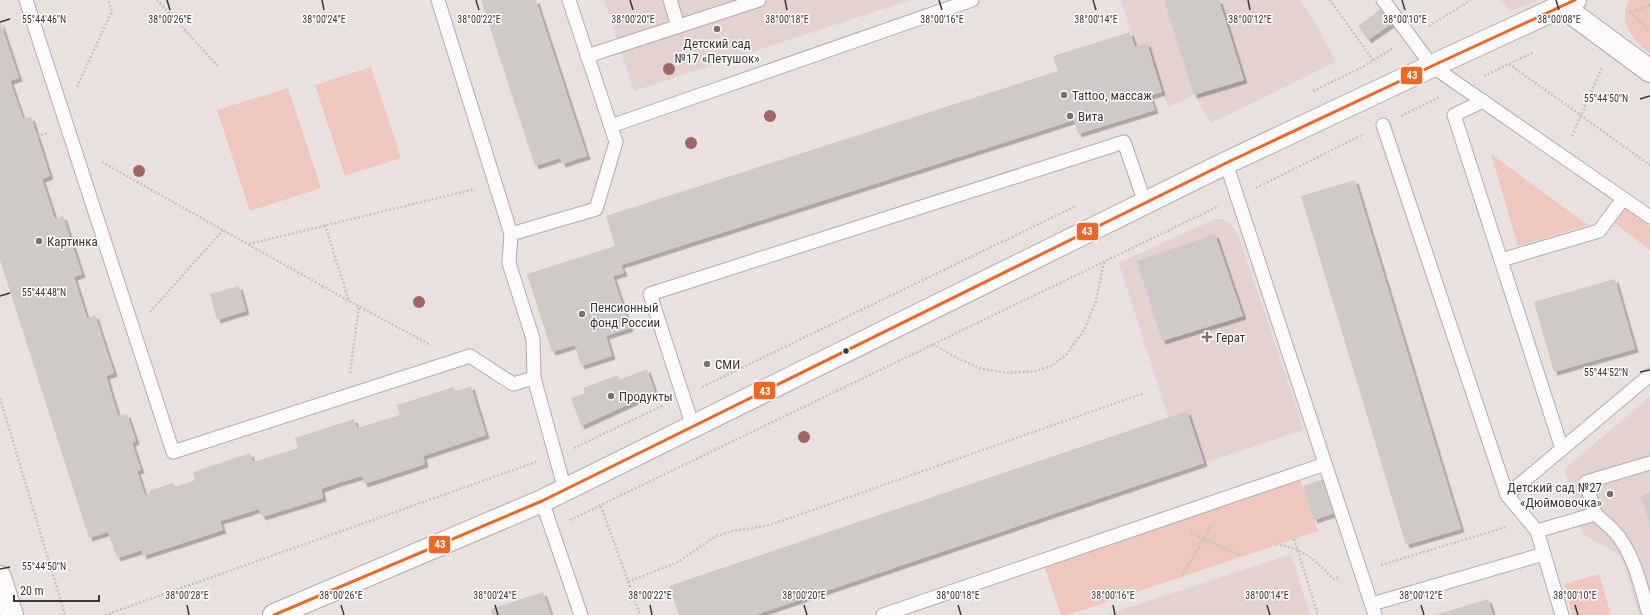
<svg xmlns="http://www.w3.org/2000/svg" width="1650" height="615" viewBox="0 0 1650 615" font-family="'Roboto Condensed',sans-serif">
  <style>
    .built { fill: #e3d2d0 }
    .green { fill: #f0c7bf }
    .building { fill: #cfc9c8; filter: url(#shadow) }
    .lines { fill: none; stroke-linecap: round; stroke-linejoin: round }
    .service-casing { stroke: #b3acab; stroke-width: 15 }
    .tertiary-casing { stroke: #b3acab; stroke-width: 24 }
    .secondary-casing { stroke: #b3acab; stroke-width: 24 }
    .path { stroke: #c4c2c2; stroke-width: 2.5; stroke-dasharray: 2 2; stroke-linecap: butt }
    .service { stroke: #fcfafa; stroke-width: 13 }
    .tertiary { stroke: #fcfafa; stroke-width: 22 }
    .secondary { stroke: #fcfafa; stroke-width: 22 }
    .bus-1-casing { stroke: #fff; stroke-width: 6 }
    .bus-1 { stroke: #f26522; stroke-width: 3 }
    .tree { fill: #a06764 }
    .ticks { fill: none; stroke: #3c3635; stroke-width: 1.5 }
    .poi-dot { fill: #797270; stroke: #fff; stroke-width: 1.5 }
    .bus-dot { fill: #3c3635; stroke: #fff; stroke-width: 1.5 }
    .labels { text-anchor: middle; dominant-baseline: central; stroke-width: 3; stroke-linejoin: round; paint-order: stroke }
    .poi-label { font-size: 13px; fill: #3c3635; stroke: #fff; text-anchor: start }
    .ticks-label { font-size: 10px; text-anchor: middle; fill: #3c3635; stroke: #fff; stroke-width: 3; stroke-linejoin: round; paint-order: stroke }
    .line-badge { stroke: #fff; stroke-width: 1.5 }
    .badge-label { font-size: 11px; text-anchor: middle; font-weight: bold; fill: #fff }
  </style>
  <defs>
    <filter id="shadow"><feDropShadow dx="3.5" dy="3.5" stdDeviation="0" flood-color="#0004"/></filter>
  </defs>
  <rect width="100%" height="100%" fill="#e9e1df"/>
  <!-- built -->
  <g class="built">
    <path d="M604 0H910L634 91Z"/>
    <path d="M1121 0H1299L1314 20 1336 62 1211 123 1194 95 1169 107 1162 92 1147 43 1135 47Z"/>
    <path d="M1499 0H1538L1511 11Z"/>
    <path d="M1215 219H1223L1229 223 1238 234 1304 430 1204 463 1187 411 1168 417 1119 263Z"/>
    <path d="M1650 397V615H1639L1625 567 1618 554 1583 534 1564 469Z"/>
    <path d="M1291 554 1310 615H1106Z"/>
  </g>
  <!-- green -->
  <g class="green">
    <path d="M1629 0H1650V54C1633 40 1617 22 1629 0Z"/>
    <path d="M371 67 401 158 345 176 315 85Z"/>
    <path d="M288 88 321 188 250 211 217 110Z"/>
    <path d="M1491 154 1588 225 1518 246Z"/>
    <path d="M1622 207 1650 227V250L1612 221Z"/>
    <path d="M1298 473 1318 531 1068 615H1061L1042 560Z"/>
    <path d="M1599 574 1611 615H1573L1564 584Z"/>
  </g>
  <!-- building -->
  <g class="building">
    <path d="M481 0H536L587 156 562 164 560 158 535 166Z"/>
    <path d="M1164 0H1219L1244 80 1194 95Z"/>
    <path d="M1381 9 1391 24 1368 40 1358 26Z"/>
    <path d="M0 21 19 78 10 81 23 119 31 117 50 176 42 179 55 219 63 216 82 274 74 277 87 318 95 315 114 373 106 376 118 416 127 414 136 441 132 443 141 470 137 471 145 495 150 494 149 491 173 483 175 487 195 480 193 472 250 453 253 462 298 448 295 438 354 419 357 428 400 415 397 405 454 387 455 392 471 386 486 435 423 456 425 464 364 484 362 476 341 482 321 489 323 498 262 517 259 509 220 521 223 530 143 556 142 550 117 558 108 532 89 538 0 260Z"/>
    <path d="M1130 32 1135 47 1147 43 1162 92 1150 96 1155 110 1078 134 1074 120 621 265 624 273 613 276 630 328 606 336 612 356 581 366 575 345 552 352 527 274 615 246 606 216 1058 71 1053 56Z"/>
    <path d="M1355 180 1461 529 1406 545 1301 196Z"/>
    <path d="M1215 234 1243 316 1162 341 1137 261Z"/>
    <path d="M1615 279 1635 349 1554 372 1534 302Z"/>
    <path d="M239 286 246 311 217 320 210 294Z"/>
    <path d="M647 369 655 392 581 426 571 398 585 393 583 388 618 375 619 380Z"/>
    <path d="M1187 411 1204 463 755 615H679L669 586Z"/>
    <path d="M1327 478 1338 512 1314 520 1303 486Z"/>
    <path d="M1650 493V525L1641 496Z"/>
    <path d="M543 592 551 615H492L491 609Z"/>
    <path d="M1488 599 1493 615H1435Z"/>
  </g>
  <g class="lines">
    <defs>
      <g id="service">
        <path d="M26 0 173 452 470 356 513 384 534 378"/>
        <path d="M438 0 511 234 509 263 533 339 534 378 565 490"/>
        <path d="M670 0 678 26"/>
        <path d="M1383 0 1432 66 1650 217"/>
        <path d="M587 56 759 0"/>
        <path d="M1483 101 1454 115 1562 449 1507 495"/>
        <path d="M1383 125 1507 495 1537 531 1544 554"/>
        <path d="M611 126 972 0"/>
        <path d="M1226 163 1375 615"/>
        <path d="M511 234 596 209 616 142 569 0"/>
        <path d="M1501 260 1599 231 1623 199"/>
        <path d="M693 427 650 294 1124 142 1145 203"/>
        <path d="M1562 449 1650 375"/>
        <path d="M542 501 581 615"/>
        <path d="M1595 514 1586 482 1650 463"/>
        <path d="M1537 531 1595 514C1601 519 1608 525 1614 531 1634 553 1641 587 1649 615"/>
        <path d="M1372 604 1544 554 1562 615"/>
        <path d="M883 615 1325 464"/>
      </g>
      <g id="tertiary">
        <path d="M1562 6 1650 71"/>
        <path d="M274 615 542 501 1226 163 1432 66 1575 0"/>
      </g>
      <path id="secondary" d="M0 577 12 615"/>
    </defs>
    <!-- service casing -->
    <use href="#service" class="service-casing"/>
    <!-- tertiary casing -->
    <use href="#tertiary" class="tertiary-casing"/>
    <!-- secondary casing -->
    <use href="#secondary" class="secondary-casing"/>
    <!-- path -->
    <g class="path">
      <path d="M157 0 218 66"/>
      <path d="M1330 0 1373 60"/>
      <path d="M1650 5 1630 13 1650 30"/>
      <path d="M1429 26 1471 0"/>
      <path d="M1509 64 1650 165"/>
      <path d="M1484 76 1534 52"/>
      <path d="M77 87 112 11 108 0"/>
      <path d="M1313 91 1363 67 1393 48"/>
      <path d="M1401 116 1440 97"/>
      <path d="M37 136 48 133"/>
      <path d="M1572 136 1602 67"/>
      <path d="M102 162 349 301 431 345"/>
      <path d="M1256 188 1364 134"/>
      <path d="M325 225 349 301"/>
      <path d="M249 244 475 189"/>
      <path d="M150 312 223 230"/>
      <path d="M933 344 959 359 982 369 1009 373 1036 371 1051 366 1066 355 1084 330 1096 301 1104 261"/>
      <path d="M350 373 359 306"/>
      <path d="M702 387 1076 206"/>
      <path d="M0 398 65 615"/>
      <path d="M574 448 664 405"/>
      <path d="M601 506 640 615"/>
      <path d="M570 520 1219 206"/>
      <path d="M1191 533 1241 556"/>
      <path d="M1294 539 1318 615"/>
      <path d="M1276 544C1303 549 1315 559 1333 579L1340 577"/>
      <path d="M1381 565 1506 527"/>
      <path d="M1182 576 1211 526"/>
      <path d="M628 582 678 562 716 536 732 531 754 528 773 524 1144 393"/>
      <path d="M105 615 536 462"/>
    </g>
    <!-- service -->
    <use href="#service" class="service"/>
    <!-- tertiary -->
    <use href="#tertiary" class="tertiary"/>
    <!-- secondary -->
    <use href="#secondary" class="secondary"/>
    <defs>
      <path id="bus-1" d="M274 615 542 501 1226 163 1432 66 1575 0"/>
    </defs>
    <!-- bus-1 casing -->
    <use href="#bus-1" class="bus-1-casing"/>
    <!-- bus-1 -->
    <use href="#bus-1" class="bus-1"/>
  </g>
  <!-- trees -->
  <g class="tree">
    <circle cx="669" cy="69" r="6"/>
    <circle cx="770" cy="116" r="6"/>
    <circle cx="691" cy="143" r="6"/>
    <circle cx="139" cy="171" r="6"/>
    <circle cx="419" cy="302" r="6"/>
    <circle cx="804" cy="437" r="6"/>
  </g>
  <!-- ticks -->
  <path class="ticks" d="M167 0 170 10M322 0 324 10M476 0 479 10M630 0 633 10M785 0 787 10M939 0 942 10M1093 0 1096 10M1248 0 1250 10M1402 0 1405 10M1556 0 1559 10M0 22 10 19M1640 99 1650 96M0 296 10 293M1640 372 1650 370M0 569 10 567M187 605 189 615M341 605 344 615M495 605 498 615M650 605 652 615M804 605 807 615M958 605 961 615M1113 605 1115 615M1267 605 1270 615M1421 605 1424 615M1575 605 1578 615"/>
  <!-- markers -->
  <g class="poi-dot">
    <circle cx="717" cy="29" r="4"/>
    <circle cx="1064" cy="95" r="4"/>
    <circle cx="1070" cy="116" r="4"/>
    <circle cx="39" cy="241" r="4"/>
    <circle cx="582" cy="314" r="4"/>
    <path d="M1205 331h4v4h4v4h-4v4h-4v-4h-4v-4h4z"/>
    <circle cx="707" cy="364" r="4"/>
    <circle cx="611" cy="396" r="4"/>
    <circle cx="1610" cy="494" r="4"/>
  </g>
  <circle class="bus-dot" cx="846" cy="351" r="3.5"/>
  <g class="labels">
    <!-- poi labels -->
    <g class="poi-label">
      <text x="717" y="43" text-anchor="middle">Детский сад<tspan x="717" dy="15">№17 «Петушок»</tspan></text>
      <text x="1072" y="95">Tattoo, массаж</text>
      <text x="1078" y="116">Вита</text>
      <text x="47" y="241">Картинка</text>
      <text x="590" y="307">Пенсионный<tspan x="590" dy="15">фонд России</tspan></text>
      <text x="1216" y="337">Герат</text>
      <text x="715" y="364">СМИ</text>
      <text x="619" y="396">Продукты</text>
      <text x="1602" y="487" text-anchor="end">Детский сад №27<tspan x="1602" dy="15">«Дюймовочка»</tspan></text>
    </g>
  </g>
  <g class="ticks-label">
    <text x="44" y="23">55°44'46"N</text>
    <text x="170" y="23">38°00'26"E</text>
    <text x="324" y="23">38°00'24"E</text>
    <text x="479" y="23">38°00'22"E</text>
    <text x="633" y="23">38°00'20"E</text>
    <text x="787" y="23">38°00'18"E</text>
    <text x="942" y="23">38°00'16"E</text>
    <text x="1096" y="23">38°00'14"E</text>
    <text x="1250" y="23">38°00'12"E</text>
    <text x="1405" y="23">38°00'10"E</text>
    <text x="1559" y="23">38°00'08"E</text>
    <text x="1606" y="102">55°44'50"N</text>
    <text x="44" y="296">55°44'48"N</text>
    <text x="1606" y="376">55°44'52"N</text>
    <text x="44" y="570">55°44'50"N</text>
    <text x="187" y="599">38°00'28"E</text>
    <text x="341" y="599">38°00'26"E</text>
    <text x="495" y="599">38°00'24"E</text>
    <text x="650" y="599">38°00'22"E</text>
    <text x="804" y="599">38°00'20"E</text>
    <text x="958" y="599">38°00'18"E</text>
    <text x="1113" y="599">38°00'16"E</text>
    <text x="1267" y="599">38°00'14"E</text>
    <text x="1421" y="599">38°00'12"E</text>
    <text x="1575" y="599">38°00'10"E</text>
  </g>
  <g class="line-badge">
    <rect x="1400" y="66" width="23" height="19" rx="4" fill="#f26522"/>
    <rect x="1076" y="222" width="23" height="19" rx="4" fill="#f26522"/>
    <rect x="753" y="381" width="23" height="19" rx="4" fill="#f26522"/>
    <rect x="428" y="535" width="23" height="19" rx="4" fill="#f26522"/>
  </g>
  <g class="badge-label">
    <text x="1412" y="79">43</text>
    <text x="1087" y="235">43</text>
    <text x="765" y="395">43</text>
    <text x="440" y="548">43</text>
  </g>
  <!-- scale -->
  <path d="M14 595v6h85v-6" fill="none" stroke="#3c3635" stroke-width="2"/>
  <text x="20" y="595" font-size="12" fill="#3c3635" stroke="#ffffff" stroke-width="3" paint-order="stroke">20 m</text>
</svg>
